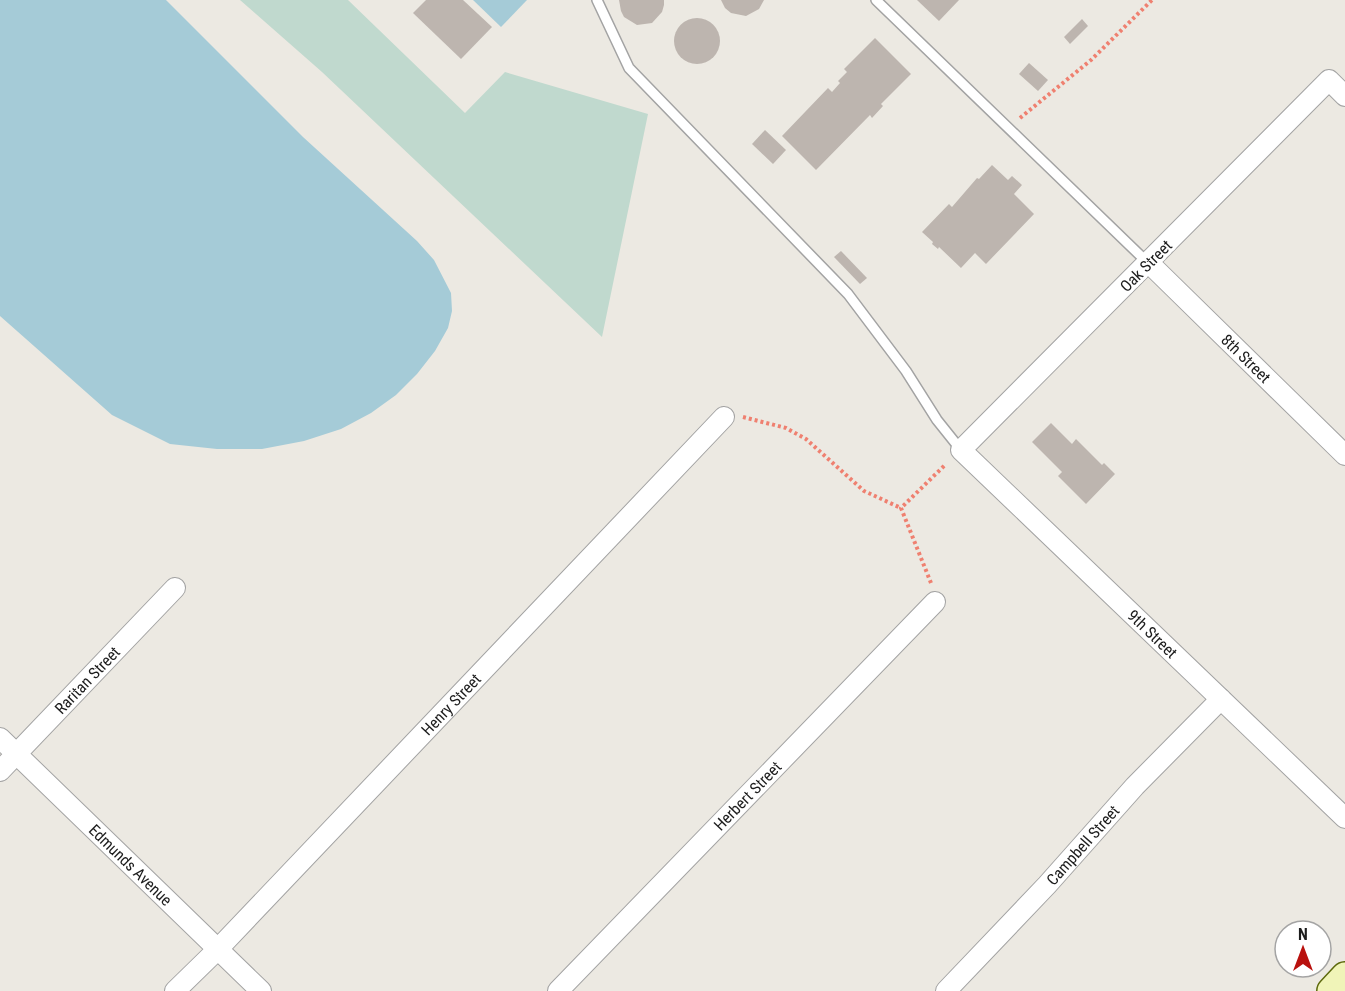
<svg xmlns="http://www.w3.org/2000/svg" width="1345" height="991" viewBox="0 0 1345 991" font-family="'Roboto Condensed',sans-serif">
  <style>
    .wetland { fill: #c0d9ce }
    .water { fill: #a5cbd7 }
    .building { fill: #bdb5af }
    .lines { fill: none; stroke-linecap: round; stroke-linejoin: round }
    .lane-casing { stroke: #a3a3a3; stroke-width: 12 }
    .street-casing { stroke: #a3a3a3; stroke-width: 22 }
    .secondary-casing { stroke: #5d690c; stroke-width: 30 }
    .path { stroke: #ef8070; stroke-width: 4; stroke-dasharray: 3 3; stroke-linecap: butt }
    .lane { stroke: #fff; stroke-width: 9 }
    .street { stroke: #fff; stroke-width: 20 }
    .secondary { stroke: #f0f4b8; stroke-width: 27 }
    .labels { text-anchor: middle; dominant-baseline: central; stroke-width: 6; stroke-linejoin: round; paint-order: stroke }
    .street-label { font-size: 16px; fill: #1c1c1c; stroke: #fff }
  </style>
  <rect width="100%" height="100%" fill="#ece9e2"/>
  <!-- wetland -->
  <path class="wetland" d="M240 0H348L465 113 505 72 648 114 602 337 322 72Z"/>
  <!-- water -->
  <g class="water">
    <path d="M0 0H166L303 137 417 241 434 260 451 293 452 311 448 328 435 351 417 374 396 395 371 413 341 429 304 441 262 449H217L170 444 112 415 0 316Z"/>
    <path d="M473 0H527L501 27Z"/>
  </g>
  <!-- building -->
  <g class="building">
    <path d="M426 0H463L492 27 461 59 413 13Z"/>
    <path d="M619 0H664V5L662 12 652 23 637 25 624 17 621 11Z"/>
    <path d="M721 0H764L759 9 746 16 731 13 725 8Z"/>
    <path d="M917 0H959L939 21Z"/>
    <circle cx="697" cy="41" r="23"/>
    <path d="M1082 19 1088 26 1070 44 1064 37Z"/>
    <path d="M875 38 911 74 881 104 883 106 872 118 870 115 816 170 782 136 828 88 832 92 840 83 838 81 847 72 844 69Z"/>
    <path d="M1029 63 1048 80 1038 91 1019 74Z"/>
    <path d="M765 130 786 150 773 164 752 144Z"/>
    <path d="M992 165 1008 180 1012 176 1022 185 1014 194 1034 214 986 264 975 253 961 268 939 247 938 249 932 244 933 242 922 232 949 204 952 207 977 178 979 179Z"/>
    <path d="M841 251 867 278 860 284 834 257Z"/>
    <path d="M1051 423 1072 444 1076 439 1102 465 1104 463 1115 474 1086 504 1058 476 1062 472 1032 442Z"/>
  </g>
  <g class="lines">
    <defs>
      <g id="lane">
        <path d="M597 0 629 68 848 294 906 371 937 420 961 450"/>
        <path d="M876 0 1148 263"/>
      </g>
      <g id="street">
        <path id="s1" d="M1345 96 1329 80 961 450 1345 818"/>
        <path id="s2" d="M1149 263 1345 455"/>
        <path id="s3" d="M0 738 261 991"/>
        <path id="s4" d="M0 771 175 588"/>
        <path id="s5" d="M175 991 217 950 724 417"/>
        <path id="s6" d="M558 991 935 602"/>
        <path id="s7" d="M946 991 1047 885 1135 786 1221 699"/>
      </g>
      <path id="secondary" d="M1331 991 1345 976"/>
    </defs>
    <!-- lane casing -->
    <use href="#lane" class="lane-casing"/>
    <!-- street casing -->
    <use href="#street" class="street-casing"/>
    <!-- secondary casing -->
    <use href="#secondary" class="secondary-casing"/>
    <!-- path -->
    <g class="path">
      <path d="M1020 118 1091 60 1152 0"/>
      <path d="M743 417 786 428 806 439 864 491 901 508"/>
      <path d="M931 583 901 508 945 465"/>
    </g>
    <!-- lane -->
    <use href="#lane" class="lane"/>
    <!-- street -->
    <use href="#street" class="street"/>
    <!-- secondary -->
    <use href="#secondary" class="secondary"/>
  </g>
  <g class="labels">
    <!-- street labels -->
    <g class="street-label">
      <text transform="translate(1146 266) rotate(-45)">Oak Street</text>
      <text stroke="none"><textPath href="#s2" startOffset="136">8th Street</textPath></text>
      <text stroke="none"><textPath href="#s1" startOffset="810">9th Street</textPath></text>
      <text stroke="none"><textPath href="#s4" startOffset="126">Raritan Street</textPath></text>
      <text stroke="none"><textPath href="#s5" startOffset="398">Henry Street</textPath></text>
      <text stroke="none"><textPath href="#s6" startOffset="272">Herbert Street</textPath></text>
      <text stroke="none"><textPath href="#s7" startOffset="200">Campbell Street</textPath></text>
      <text stroke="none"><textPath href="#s3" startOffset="182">Edmunds Avenue</textPath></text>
    </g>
  </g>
  <!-- north arrow -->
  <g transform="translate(1303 949)"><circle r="28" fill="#ffffff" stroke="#a4a4a4" stroke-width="1.5"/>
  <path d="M0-4.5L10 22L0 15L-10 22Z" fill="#b9110e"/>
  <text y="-9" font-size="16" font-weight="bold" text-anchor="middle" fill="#1c1c1c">N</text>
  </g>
</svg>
